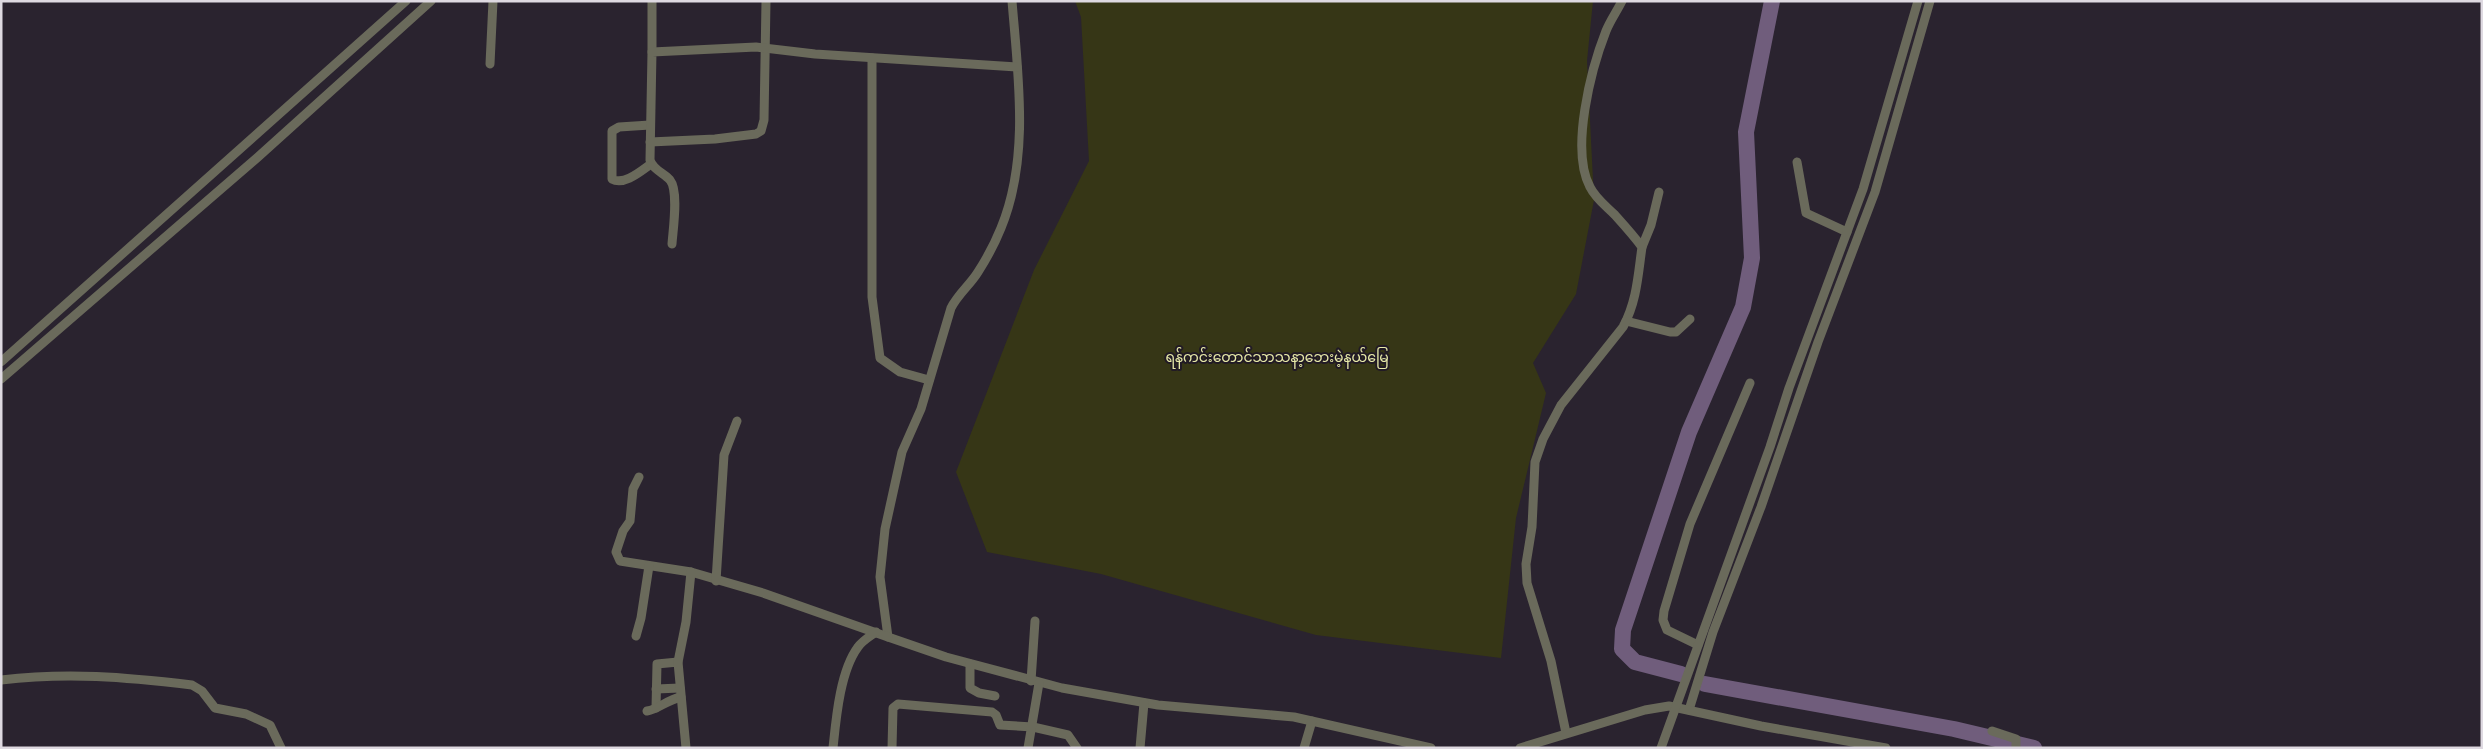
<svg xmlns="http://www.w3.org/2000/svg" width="2483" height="749" viewBox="0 0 2483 749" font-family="'Archivo Narrow','Noto Sans Myanmar',sans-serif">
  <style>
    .green { fill: #363616 }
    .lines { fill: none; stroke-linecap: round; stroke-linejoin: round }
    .river { stroke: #705d7c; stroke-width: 16 }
    .minor { stroke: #6a6a5b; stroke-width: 9 }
    .labels { text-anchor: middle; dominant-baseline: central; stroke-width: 4; stroke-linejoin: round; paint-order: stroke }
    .park-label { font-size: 14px; fill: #e7e9a8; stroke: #211a25 }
  </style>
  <rect width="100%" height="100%" fill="#2a232f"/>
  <!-- green -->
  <path class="green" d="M1075 1H1593L1587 61 1594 200 1576 294 1533 363 1546 393 1516 518 1501 658 1316 635 1101 574 987 552 956 472 1034 270 1089 161 1081 17Z"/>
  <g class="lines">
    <!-- river -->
    <g class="river">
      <path d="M1681 674 1635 662 1622 649 1623 630 1689 432 1743 307 1752 258 1746 132 1772 1"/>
      <path d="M1705 684 1954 729 2034 748"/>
    </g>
    <!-- minor -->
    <g class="minor">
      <path d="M652 1V52"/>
      <path d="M1012 1C1018 75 1030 158 1001 228 995 243 987 258 978 272 970 285 958 294 951 308L921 409 902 452 885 529 880 577 888 637 946 657 1062 688 1158 705 1294 717 1431 748"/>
      <path d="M872 58V297L880 358 900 372 929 380"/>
      <path d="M490 64 493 1"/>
      <path d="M650 125 619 127 612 131V179C624 186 641 171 651 164"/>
      <path d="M650 142 715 139 756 134 761 131 764 120 766 1"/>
      <path d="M1797 162 1806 213 1847 232"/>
      <path d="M672 244C673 229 679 191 670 180 664 173 653 170 650 160L652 52 756 47 815 54 1017 67"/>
      <path d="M1642 247 1651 225 1659 192"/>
      <path d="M1626 321 1670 332H1676L1690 319"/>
      <path d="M1 362 406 1"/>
      <path d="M1 379 258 157 431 1"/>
      <path d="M639 477 633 489 630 521 623 531 616 552 620 561 691 572 763 593 888 637"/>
      <path d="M716 581 724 455 737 421"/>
      <path d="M636 636 641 618 649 566"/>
      <path d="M1698 645 1667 630 1663 620 1664 611 1690 524 1750 383"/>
      <path d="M970 664V688L979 693 995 696"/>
      <path d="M1 680C68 672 125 677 192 685L202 691 215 708 246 714 270 725 281 748"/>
      <path d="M1031 681 1035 621"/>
      <path d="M656 689 680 688"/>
      <path d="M656 708 657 664 678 662"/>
      <path d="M1689 710 1713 632 1761 507 1818 342 1875 192 1930 1"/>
      <path d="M647 711C659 709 667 700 681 697"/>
      <path d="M1992 731 2016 739V748"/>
      <path d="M1566 733 1551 661 1527 583 1526 564 1532 527 1535 462 1543 439 1561 405 1623 327C1637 301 1638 275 1642 247 1634 236 1624 225 1615 215 1606 206 1596 199 1590 187 1570 150 1591 69 1606 31 1610 21 1617 11 1622 1"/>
      <path d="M686 748 678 662 686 622 691 572"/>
      <path d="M833 748C836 719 840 671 858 647 862 641 869 637 876 632"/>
      <path d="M892 748 893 708 898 704 992 712 996 715 1000 725 1033 727 1068 735 1077 748"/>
      <path d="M1028 748 1039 683"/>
      <path d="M1140 748 1144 703"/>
      <path d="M1304 748 1312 721"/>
      <path d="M1520 748 1645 710 1669 706 1761 726 1886 748"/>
      <path d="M1661 748 1770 447 1789 388 1863 189 1918 1"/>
    </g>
  </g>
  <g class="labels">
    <!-- park labels -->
    <g class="park-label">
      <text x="1277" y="357">ရန်ကင်းတောင်သာသနာ့ဘေးမဲ့နယ်မြေ</text>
    </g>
  </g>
  <!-- border -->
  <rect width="2483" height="749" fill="none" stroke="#ded9e1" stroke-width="5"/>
</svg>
